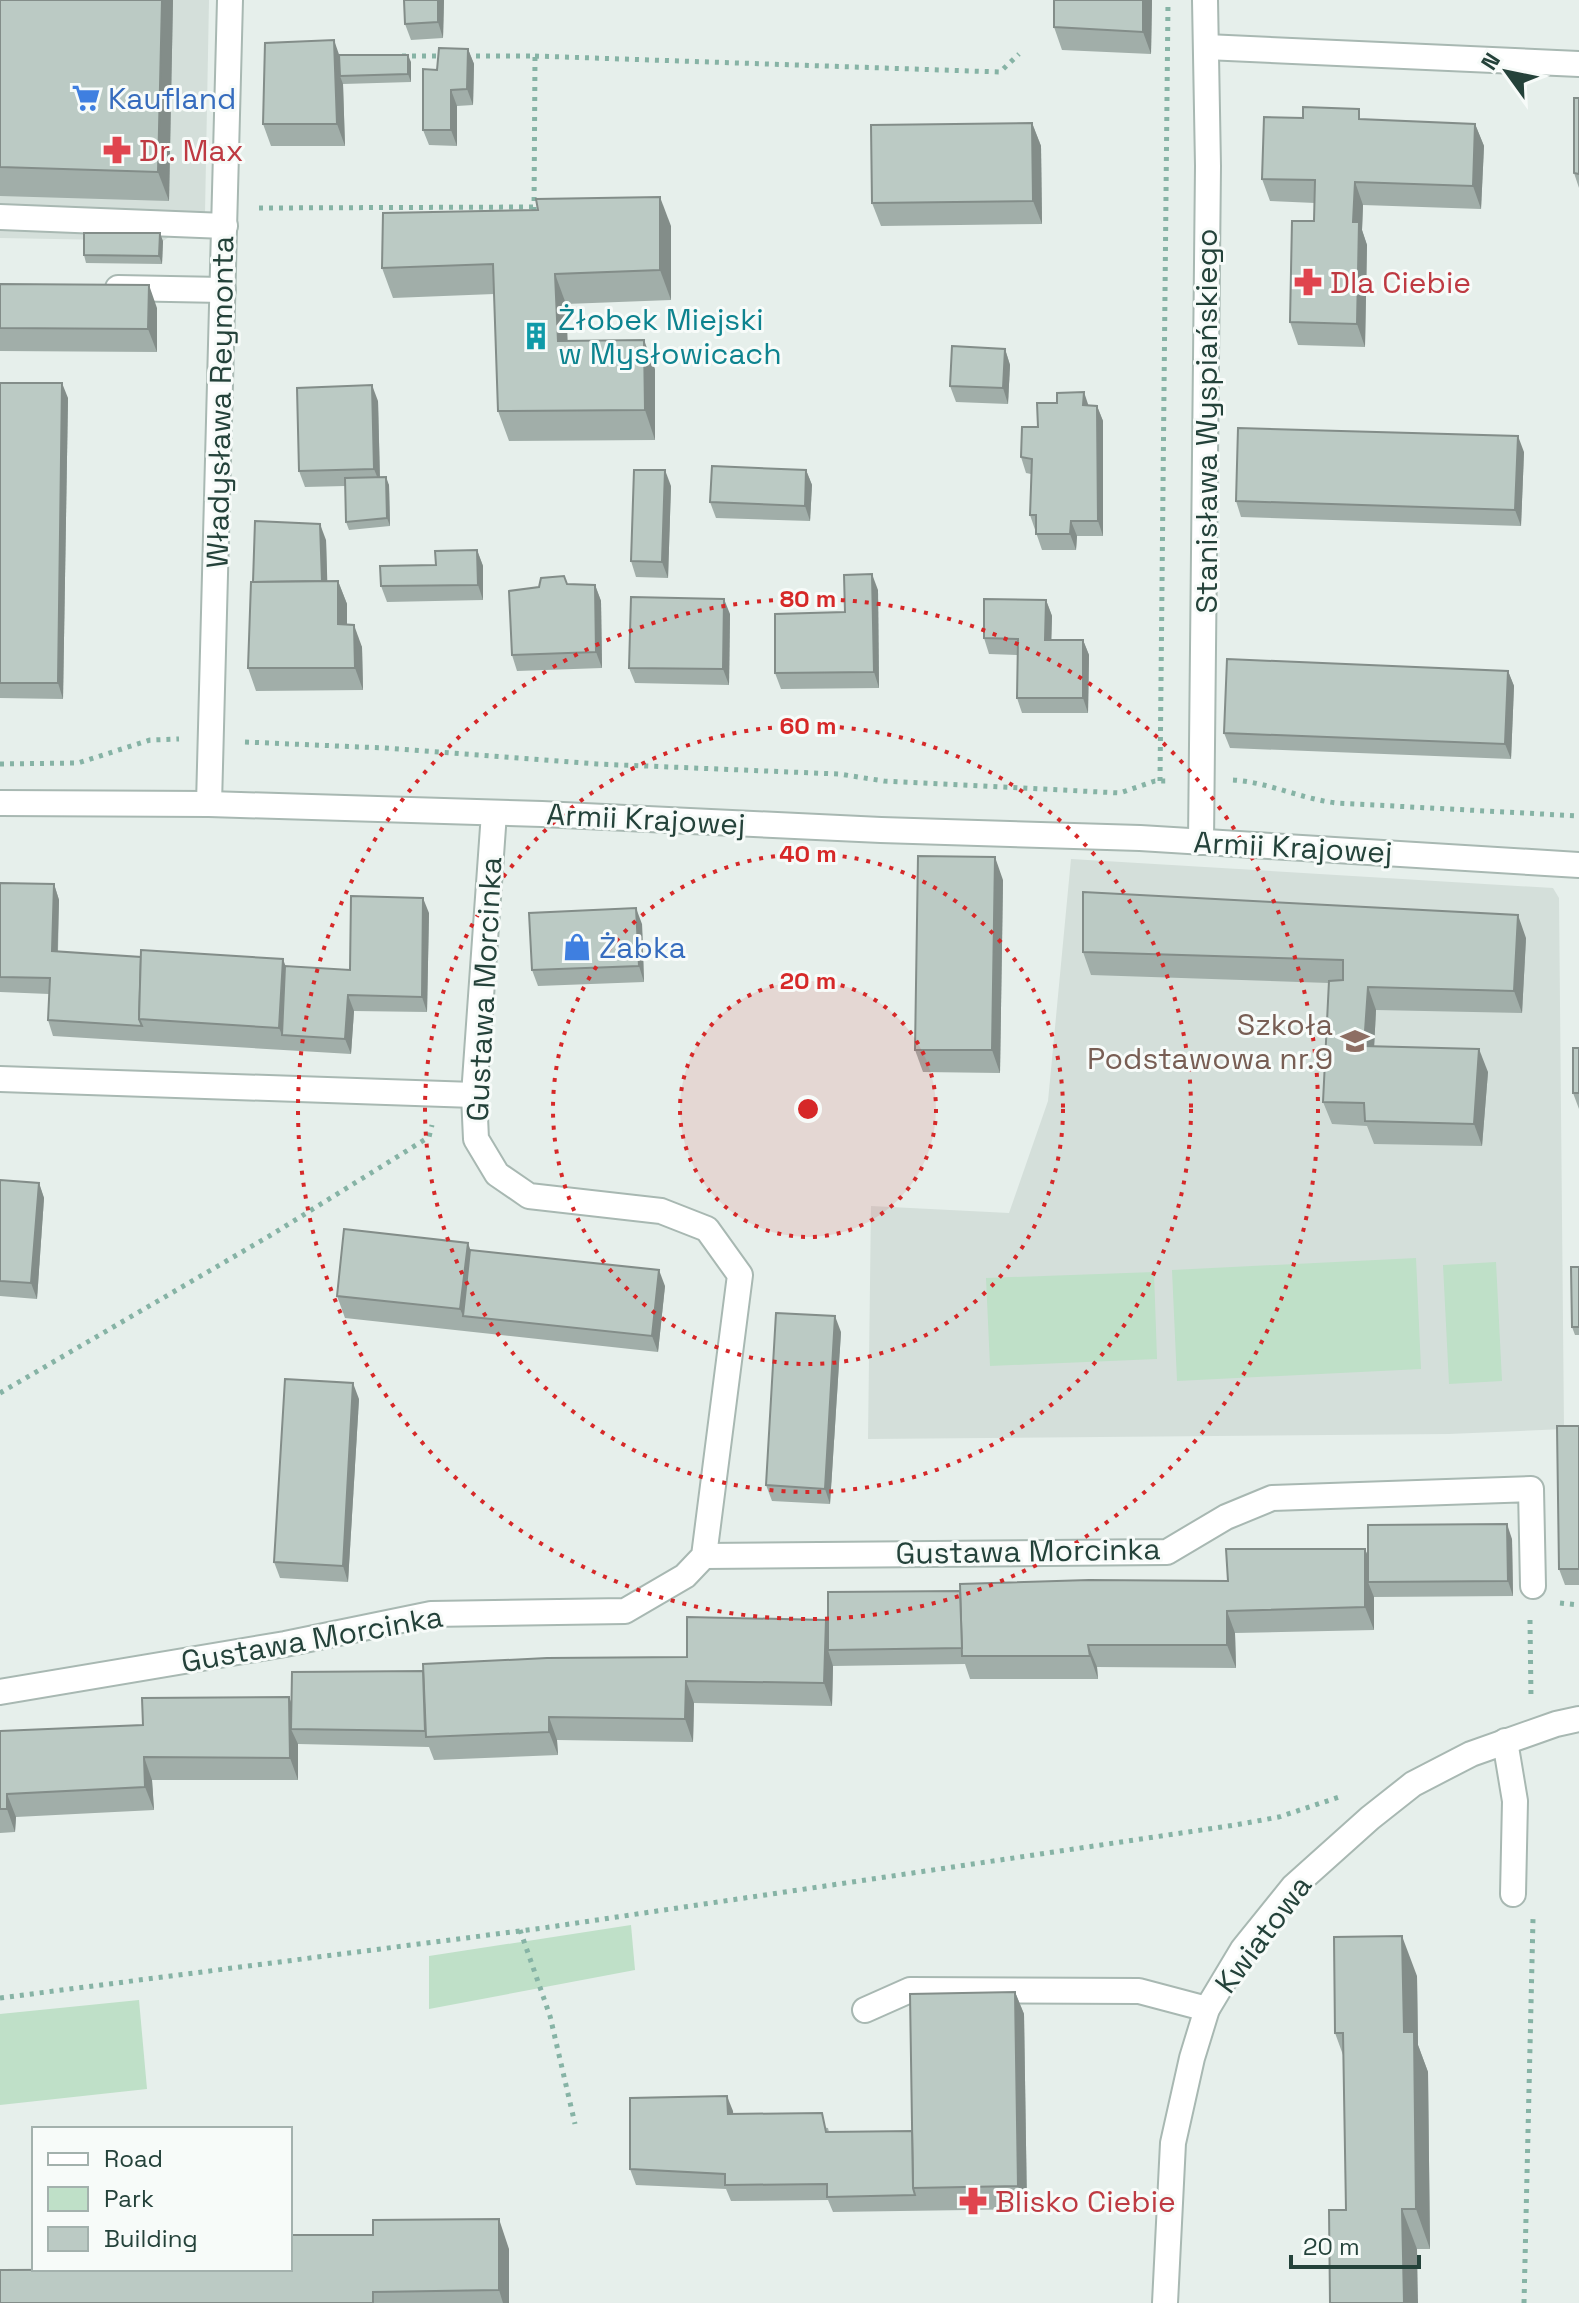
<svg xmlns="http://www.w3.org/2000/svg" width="1579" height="2303" viewBox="0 0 1579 2303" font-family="'Space Grotesk',sans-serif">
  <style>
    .built { fill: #d4dfda }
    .green { fill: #bfe0c8 }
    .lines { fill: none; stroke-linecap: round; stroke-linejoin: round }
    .minor-casing { stroke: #a8b8b2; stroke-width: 28 }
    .path { stroke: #86b3a5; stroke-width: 5; stroke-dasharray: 4 6; stroke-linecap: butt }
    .minor { stroke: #fff; stroke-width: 24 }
    .wall { fill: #a1aea9 }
    .shaded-wall { fill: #838d89 }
    .building { fill: #bbcac4; stroke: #838d89; stroke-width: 2 }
    .ring { fill: none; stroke: #d62828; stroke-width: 4; stroke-dasharray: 4 8 }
    .labels { text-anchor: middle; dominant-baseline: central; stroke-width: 6; stroke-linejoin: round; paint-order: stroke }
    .shop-label { font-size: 30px; fill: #366cbe; stroke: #f7fbf9; text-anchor: start }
    .health-label { font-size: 30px; fill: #be3a42; stroke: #f7fbf9; text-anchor: start }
    .culture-label { font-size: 30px; fill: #0d838f; stroke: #f7fbf9; text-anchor: start }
    .street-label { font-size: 30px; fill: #24423a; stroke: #f7fbf9 }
    .education-label { font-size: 30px; fill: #785e54; stroke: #f7fbf9; text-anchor: end }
    .centre { fill: #d62828; stroke: #f7fbf9; stroke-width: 4 }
    .ring-label { font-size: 24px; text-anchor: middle; font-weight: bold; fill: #d62828; stroke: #f7fbf9; stroke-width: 6; stroke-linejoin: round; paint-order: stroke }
  </style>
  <rect width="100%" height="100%" fill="#e6efeb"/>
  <!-- built -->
  <g class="built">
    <path d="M0 0H209L205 213 163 241 0 238Z"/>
    <path d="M1071 859 1553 888 1559 898 1564 1429 1449 1434 868 1439 871 1206 1009 1213 1048 1101Z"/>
  </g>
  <!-- green -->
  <g class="green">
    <path d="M1416 1258 1421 1369 1177 1381 1172 1270Z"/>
    <path d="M1496 1262 1502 1381 1449 1384 1443 1265Z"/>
    <path d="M1154 1272 1157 1359 990 1366 986 1278Z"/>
    <path d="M631 1925 635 1970 429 2009V1956Z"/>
    <path d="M139 2000 147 2089 0 2105V2014Z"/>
  </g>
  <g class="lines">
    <defs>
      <g id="minor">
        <path d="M1206 47 1579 64"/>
        <path d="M0 217 225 226"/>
        <path d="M118 288 223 290"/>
        <path d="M0 803 209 804 542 814 881 830 1140 838 1579 865"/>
        <path d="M209 804 230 0"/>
        <path d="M1201 842 1208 166 1205 0"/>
        <path d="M0 1079 474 1095"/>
        <path d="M704 1556 1167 1552 1226 1517 1272 1498 1531 1489 1533 1586"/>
        <path d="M0 1692 285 1644 431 1614 625 1611 685 1576 704 1556 740 1275 707 1229 661 1211 529 1196 497 1174 476 1139 474 1095 494 813"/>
        <path d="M1505 1741 1515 1801 1513 1894"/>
        <path d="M865 2010 910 1990 1139 1991 1207 2009"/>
        <path d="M1165 2303 1173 2143 1192 2058 1207 2009 1243 1949 1293 1887 1370 1818 1413 1784 1471 1754 1556 1724 1579 1719"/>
      </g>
    </defs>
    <!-- minor casing -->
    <use href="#minor" class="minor-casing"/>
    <!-- path -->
    <g class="path">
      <path d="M402 56H444"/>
      <path d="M466 56H535L534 213"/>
      <path d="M535 56 1000 72 1019 54"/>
      <path d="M259 208 534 207"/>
      <path d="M245 742 384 748 597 764 839 774 884 781 1120 793 1155 781H1171"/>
      <path d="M0 764 78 763 150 740 179 739"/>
      <path d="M1233 780C1268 782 1301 799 1337 803L1579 816"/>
      <path d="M1160 781 1168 1"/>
      <path d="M0 1393 271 1235 429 1137 432 1125"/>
      <path d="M1560 1603 1579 1605"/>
      <path d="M1530 1620 1531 1698"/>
      <path d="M520 1930 550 2016 575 2124"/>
      <path d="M0 1998 543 1928 1235 1825 1279 1817 1342 1796"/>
      <path d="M1524 2303 1533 1919"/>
    </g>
    <!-- minor -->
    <use href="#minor" class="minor"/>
  </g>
  <!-- wall -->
  <g class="wall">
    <path d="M0 0H173L169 201 0 196Z"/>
    <path d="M444 0 443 38 411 40 405 24Z"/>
    <path d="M1054 0H1152L1151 54 1062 50 1054 27Z"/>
    <path d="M468 49 474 64 473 105 457 106V146L429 145 423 130 437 70Z"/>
    <path d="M339 55 411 62V82L343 84 345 146H271L263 124Z"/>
    <path d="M1579 98V188L1574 173Z"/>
    <path d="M1303 118 1475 124 1484 146 1481 209 1363 205 1362 230 1367 245 1365 347 1298 345 1290 322 1314 221 1315 203 1270 201 1262 179Z"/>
    <path d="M1032 123 1041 146 1042 224 881 226 872 203Z"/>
    <path d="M671 226V300L566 304 567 341 655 369V440L509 441 498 411 494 294 393 298 382 268Z"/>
    <path d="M163 241 162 264 86 263 84 255Z"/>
    <path d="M0 284 157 308V352L0 351Z"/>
    <path d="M1005 349 1010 365 1008 404 956 402 950 386Z"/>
    <path d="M0 383 68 398 63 699 0 698Z"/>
    <path d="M378 401 380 477 389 485 390 526 349 530 346 522 345 486 305 487 299 471Z"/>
    <path d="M1088 405 1097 406 1103 421V536H1077L1076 550H1042L1030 515 1031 474 1026 473 1021 457 1038 427Z"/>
    <path d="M1524 452 1521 526 1241 517 1236 501Z"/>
    <path d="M806 470 812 485 810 521 716 518 710 502Z"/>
    <path d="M671 486 668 578 636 577 631 561Z"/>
    <path d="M326 540 327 581H338L347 604V624L362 647 363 690 256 691 248 668 253 582Z"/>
    <path d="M477 550 483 566V600L387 602 381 586Z"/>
    <path d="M567 584 595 585 601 601 602 668 517 671 512 655Z"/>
    <path d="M878 590 879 688 781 689 775 673 845 612Z"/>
    <path d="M1046 600 1052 616 1051 640H1083L1089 655 1088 713H1022L1017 698V655L989 654 984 638Z"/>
    <path d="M730 614 729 685 635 683 629 668Z"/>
    <path d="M1508 671 1514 686 1511 759 1230 748 1224 733Z"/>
    <path d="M1003 880 1000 1073 923 1072 915 1050Z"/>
    <path d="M0 883 54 884 59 900 58 952 350 970 429 913 427 1012 354 1011 351 1054 53 1036 48 1020 49 994 0 992Z"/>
    <path d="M642 924 644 982 538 986 532 970Z"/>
    <path d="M1526 938 1522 1013 1376 1010 1374 1047 1488 1072 1482 1146 1374 1144 1367 1126 1332 1124 1323 1102 1329 983 1091 975 1083 952Z"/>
    <path d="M1579 1048V1109L1573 1093Z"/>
    <path d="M0 1180 39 1183 44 1198 37 1299 0 1296Z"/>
    <path d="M470 1250 665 1286 658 1352 345 1318 337 1296Z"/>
    <path d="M1579 1267V1335H1575L1572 1327Z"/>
    <path d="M841 1332 830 1504 772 1501 766 1485Z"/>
    <path d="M359 1399 348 1582 280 1578 274 1562Z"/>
    <path d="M1579 1426V1585H1565L1559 1569Z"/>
    <path d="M1512 1539 1513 1596 1374 1597V1630L1235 1633 1236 1668 1097 1667 1098 1679H970L965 1664 833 1666 832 1706 694 1703 693 1742 557 1740 558 1755 434 1760 429 1747 298 1744V1780H152L154 1810 16 1817 15 1832 0 1833V1731L143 1725 289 1697 292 1704 423 1671 687 1657 828 1626 960 1591 1228 1581 1365 1549 1368 1556Z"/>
    <path d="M1417 1976 1418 2045 1428 2072 1430 2249H1417L1346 2210 1343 2055 1335 2033Z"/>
    <path d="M1015 1992 1024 2014 1027 2209 833 2212 828 2200 731 2201 726 2189 636 2185 630 2169 733 2111V2114L828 2128 829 2132 912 2131Z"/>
    <path d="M509 2249V2303H0L290 2269Z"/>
  </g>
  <!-- shaded-wall -->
  <g class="shaded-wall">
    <path d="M162 0H173L169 201 158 172Z"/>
    <path d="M438 0H444L443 38 438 22Z"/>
    <path d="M1143 0H1152L1151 54 1143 32Z"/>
    <path d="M334 40 342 63 340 76 343 84 345 146 337 124Z"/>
    <path d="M468 49 474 64 473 105 467 89Z"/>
    <path d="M408 55 411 62V82L408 74Z"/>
    <path d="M451 90 457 106V146L451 130Z"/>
    <path d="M1032 123 1041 146 1042 224 1033 201Z"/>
    <path d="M1475 124 1484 146 1481 209 1473 186Z"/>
    <path d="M1355 182 1363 205 1362 230 1367 245 1365 347 1357 324 1353 222Z"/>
    <path d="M660 197 671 226V300L660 270Z"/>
    <path d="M160 233 163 241 162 264 159 256Z"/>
    <path d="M555 274 566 304 569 370 558 341Z"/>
    <path d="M149 285 157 308V352L148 329Z"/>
    <path d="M644 340 655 369V440L645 410Z"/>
    <path d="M1005 349 1010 365 1008 404 1003 388Z"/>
    <path d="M62 383 68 398 63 699 58 683Z"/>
    <path d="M372 385 378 401 380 484 374 469Z"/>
    <path d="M1084 392 1089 407 1083 405Z"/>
    <path d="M1097 406 1103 421V536L1098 521Z"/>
    <path d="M1518 436 1524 452 1521 526 1515 510Z"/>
    <path d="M665 470 671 486 668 578 662 562Z"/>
    <path d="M806 470 812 485 810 521 805 506Z"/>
    <path d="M386 477 389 485 390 526 387 518Z"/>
    <path d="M1071 521 1077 536 1076 550 1070 534Z"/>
    <path d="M320 524 326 540 328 604 322 588Z"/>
    <path d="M477 550 483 566V600L478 585Z"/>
    <path d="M872 574 878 590 879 688 874 672Z"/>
    <path d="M338 581 347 604V647L338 624Z"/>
    <path d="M595 585 601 601 602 668 596 652Z"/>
    <path d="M724 599 730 614 729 685 723 669Z"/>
    <path d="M1046 600 1052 616 1051 655 1045 640Z"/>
    <path d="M354 625 362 647 363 690 355 668Z"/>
    <path d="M1083 640 1089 655 1088 713 1083 698Z"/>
    <path d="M1508 671 1514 686 1511 759 1505 744Z"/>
    <path d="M995 857 1003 880 1000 1073 992 1050Z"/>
    <path d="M54 884 59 900 57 967 52 951Z"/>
    <path d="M423 898 429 913 427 1012 422 997Z"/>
    <path d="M636 908 642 924 644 982 639 966Z"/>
    <path d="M1518 915 1526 938 1522 1013 1514 991Z"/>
    <path d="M283 959 291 981 282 1035 279 1028Z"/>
    <path d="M1368 987 1376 1010 1373 1069 1364 1046Z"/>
    <path d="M348 995 354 1011 351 1054 345 1039Z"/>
    <path d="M1479 1049 1488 1072 1482 1146 1474 1124Z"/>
    <path d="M39 1183 44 1198 37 1299 31 1283Z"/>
    <path d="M468 1243 476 1266 463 1316 460 1309Z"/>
    <path d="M659 1270 665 1286 658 1352 652 1336Z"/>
    <path d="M835 1316 841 1332 830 1504 825 1489Z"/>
    <path d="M353 1383 359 1399 348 1582 343 1566Z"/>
    <path d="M1507 1524 1512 1539 1513 1596 1508 1581Z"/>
    <path d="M1365 1549 1374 1572 1368 1582 1374 1597V1630L1365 1607Z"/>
    <path d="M1227 1611 1235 1633 1236 1668 1227 1645Z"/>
    <path d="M826 1620 834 1643 828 1650 833 1666 832 1706 824 1683Z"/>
    <path d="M1088 1645 1097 1667 1098 1679 1090 1656Z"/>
    <path d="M686 1681 694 1703 693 1742 685 1719Z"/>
    <path d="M289 1697 297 1720 291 1729 298 1744V1780L290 1758Z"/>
    <path d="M549 1717 557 1740 558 1755 549 1732Z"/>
    <path d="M144 1757 152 1780 154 1810 145 1787Z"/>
    <path d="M7 1794 16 1817 15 1832 7 1809Z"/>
    <path d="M1402 1936 1417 1976 1418 2045 1428 2072 1430 2249 1416 2209 1404 2032Z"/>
    <path d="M1015 1992 1024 2014 1027 2209 1018 2186Z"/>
    <path d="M727 2096 733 2111 734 2130 728 2114Z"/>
    <path d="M1402 2209 1417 2249 1418 2303H1404Z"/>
    <path d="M499 2219 509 2249V2303H503L499 2290Z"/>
  </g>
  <!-- building -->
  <g class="building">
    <path d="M0 0H162L158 172 0 167Z"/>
    <path d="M404 0H438V22L405 24Z"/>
    <path d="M1054 0H1143V32L1054 27Z"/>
    <path d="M334 40 337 124H263L265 43Z"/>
    <path d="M439 48 468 49 467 89 451 90V130H423V69L437 70Z"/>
    <path d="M339 55H408V74L340 76Z"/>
    <path d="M1574 98H1579V174L1574 173Z"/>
    <path d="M1303 107 1359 109V119L1475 124 1473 186 1355 182 1353 222H1359L1357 324 1290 322 1292 221H1314L1315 180 1262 179 1264 117 1303 118Z"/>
    <path d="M1032 123 1033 201 872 203 871 125Z"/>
    <path d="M660 197V270L555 274 558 341 644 340 645 410 498 411 493 264 382 268 383 213 538 210 536 199Z"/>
    <path d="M84 233H160L159 256 84 255Z"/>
    <path d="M0 284 149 285 148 329 0 328Z"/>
    <path d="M952 346 1005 349 1003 388 950 386Z"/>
    <path d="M0 383H62L58 683H0Z"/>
    <path d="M372 385 374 469 299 471 297 388Z"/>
    <path d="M1084 392 1083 405 1097 406 1098 521H1071L1070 534H1036V515H1030L1032 459 1021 457 1022 427H1038L1037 403H1057V393Z"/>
    <path d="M1238 428 1518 436 1515 510 1236 501Z"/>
    <path d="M712 466 806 470 805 506 710 502Z"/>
    <path d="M634 470H665L662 562 631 561Z"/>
    <path d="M386 477 387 518 346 522 345 478Z"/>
    <path d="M255 521 320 524 322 581 253 582Z"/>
    <path d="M477 550 478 585 381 586 380 566 436 565 435 551Z"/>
    <path d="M872 574 874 672 775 673V614L845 612 844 575Z"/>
    <path d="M564 576 567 584 595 585 596 652 512 655 509 591 539 587 541 578Z"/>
    <path d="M338 581V624L354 625 355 668H248L251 582Z"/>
    <path d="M631 597 724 599 723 669 629 668Z"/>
    <path d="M984 599 1046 600 1045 640H1083V698H1017L1018 639 984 638Z"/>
    <path d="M1227 659 1508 671 1505 744 1224 733Z"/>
    <path d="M918 856 995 857 992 1050H915Z"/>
    <path d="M0 883 54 884 52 951 141 957 139 1019 142 1026 48 1020 50 978 0 977Z"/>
    <path d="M1083 892 1518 915 1514 991 1368 987 1364 1046 1479 1049 1474 1124 1365 1121 1364 1103 1323 1102 1329 981 1343 980V960L1083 952Z"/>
    <path d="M351 896 423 898 422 997 348 995 345 1039 282 1035 285 966 350 970Z"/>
    <path d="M636 908 639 966 532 970 529 913Z"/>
    <path d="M141 950 283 959 279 1028 139 1019Z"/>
    <rect x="1573" y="1048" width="6" height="45"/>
    <path d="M0 1180 39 1183 31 1283 0 1281Z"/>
    <path d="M344 1229 468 1243 460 1309 337 1296Z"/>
    <path d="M470 1250 659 1270 652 1336 463 1316Z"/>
    <path d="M1571 1267H1579V1327H1572Z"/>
    <path d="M776 1313 835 1316 825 1489 766 1485Z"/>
    <path d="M285 1379 353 1383 343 1566 274 1562Z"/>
    <path d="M1557 1426H1579V1569H1559Z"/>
    <path d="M1507 1524 1508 1581 1368 1582V1525Z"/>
    <path d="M1226 1549H1365V1607L1227 1611V1645H1088L1090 1656H962L960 1584 1089 1580 1228 1581Z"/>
    <path d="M960 1591 962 1648 828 1650V1592Z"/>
    <path d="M687 1617 826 1620 824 1683 686 1681 685 1719 549 1717V1732L426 1737 423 1664 547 1658 687 1657Z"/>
    <path d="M423 1671 425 1731 291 1729 292 1672Z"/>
    <path d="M289 1697 290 1758 144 1757 145 1787 7 1794V1809H0V1731L143 1725 142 1698Z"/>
    <path d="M1402 1936 1404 2032H1414L1416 2209H1402L1404 2303H1330L1329 2210H1346L1343 2033H1335L1334 1937Z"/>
    <path d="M1015 1992 1018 2186 913 2188 910 1994Z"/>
    <path d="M727 2096 728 2114 822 2113 826 2132 912 2131 913 2188 915 2195 827 2197V2184L725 2185V2174L630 2169V2098Z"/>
    <path d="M499 2219V2290L373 2292V2303H0V2270L290 2269V2235H373V2220Z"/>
  </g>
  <!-- distance rings -->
  <circle cx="808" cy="1109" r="128" fill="#d62828" fill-opacity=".12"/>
  <g class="ring">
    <circle cx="808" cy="1109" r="128"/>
    <circle cx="808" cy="1109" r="255"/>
    <circle cx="808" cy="1109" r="383"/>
    <circle cx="808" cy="1109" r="510"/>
  </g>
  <!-- icons -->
  <defs>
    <symbol id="supermarket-bare" viewBox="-9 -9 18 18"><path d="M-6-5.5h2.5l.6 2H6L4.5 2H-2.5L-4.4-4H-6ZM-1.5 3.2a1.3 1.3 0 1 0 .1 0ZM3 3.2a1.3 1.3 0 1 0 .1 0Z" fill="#3f7fe0" stroke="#f7fbf9" stroke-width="2.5" paint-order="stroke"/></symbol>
    <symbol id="pharmacy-bare" viewBox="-9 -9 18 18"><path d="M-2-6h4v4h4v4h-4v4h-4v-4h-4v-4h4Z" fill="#e0444e" stroke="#f7fbf9" stroke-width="2.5" paint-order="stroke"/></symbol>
    <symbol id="building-bare" viewBox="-9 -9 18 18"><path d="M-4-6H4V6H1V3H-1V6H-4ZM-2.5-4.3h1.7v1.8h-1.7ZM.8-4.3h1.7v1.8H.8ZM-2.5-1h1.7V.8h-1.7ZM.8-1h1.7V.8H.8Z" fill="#0f9aa8" stroke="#f7fbf9" stroke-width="2.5" paint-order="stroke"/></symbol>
    <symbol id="shop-bare" viewBox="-9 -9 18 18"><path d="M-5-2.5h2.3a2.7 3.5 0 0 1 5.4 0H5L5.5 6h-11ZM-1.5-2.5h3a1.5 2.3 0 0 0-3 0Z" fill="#3f7fe0" stroke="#f7fbf9" stroke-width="2.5" paint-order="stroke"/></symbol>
    <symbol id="school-bare" viewBox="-9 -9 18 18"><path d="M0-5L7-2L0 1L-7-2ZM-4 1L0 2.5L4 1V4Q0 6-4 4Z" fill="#8d6e63" stroke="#f7fbf9" stroke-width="2.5" paint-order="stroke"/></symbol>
  </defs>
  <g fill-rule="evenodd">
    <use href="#supermarket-bare" x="66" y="78" width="40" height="40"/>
    <use href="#pharmacy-bare" x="97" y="130" width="40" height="40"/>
    <use href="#pharmacy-bare" x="1288" y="262" width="40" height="40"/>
    <use href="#building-bare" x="516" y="316" width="40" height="40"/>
    <use href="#shop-bare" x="557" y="927" width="40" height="40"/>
    <use href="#school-bare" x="1335" y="1021" width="40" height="40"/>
    <use href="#pharmacy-bare" x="953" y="2181" width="40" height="40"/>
  </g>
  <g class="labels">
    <!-- shop labels -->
    <g class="shop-label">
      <text x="108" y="98">Kaufland</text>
      <text x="599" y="947">Żabka</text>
    </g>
    <!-- health labels -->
    <g class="health-label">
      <text x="139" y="150">Dr. Max</text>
      <text x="1330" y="282">Dla Ciebie</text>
      <text x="995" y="2201">Blisko Ciebie</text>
    </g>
    <!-- culture labels -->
    <g class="culture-label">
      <text x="558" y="319">Żłobek Miejski<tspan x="558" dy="34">w Mysłowicach</tspan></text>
    </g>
    <!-- street labels -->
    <g class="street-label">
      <text transform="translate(220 402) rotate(-89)">Władysława Reymonta</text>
      <text transform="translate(1206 421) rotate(-90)">Stanisława Wyspiańskiego</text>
      <text transform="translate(646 819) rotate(3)">Armii Krajowej</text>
      <text transform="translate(1293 847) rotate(3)">Armii Krajowej</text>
      <text transform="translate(484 989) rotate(-87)">Gustawa Morcinka</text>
      <text transform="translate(1028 1551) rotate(-1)">Gustawa Morcinka</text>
      <text transform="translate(312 1639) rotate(-10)">Gustawa Morcinka</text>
      <text transform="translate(1263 1934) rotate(-53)">Kwiatowa</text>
    </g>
    <!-- education labels -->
    <g class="education-label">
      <text x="1333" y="1024">Szkoła<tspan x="1333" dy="34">Podstawowa nr.9</tspan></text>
    </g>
  </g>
  <circle cx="808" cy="1109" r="12" class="centre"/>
  <g class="ring-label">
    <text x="808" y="607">80 m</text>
    <text x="808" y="734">60 m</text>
    <text x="808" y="862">40 m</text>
    <text x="808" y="989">20 m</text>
  </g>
  <!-- legend -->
  <rect x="32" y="2127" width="260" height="144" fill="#f7fbf9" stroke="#a3b1ad" stroke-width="2"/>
  <rect x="48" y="2153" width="40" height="12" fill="#ffffff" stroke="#a3b1ad" stroke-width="2"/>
  <text x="104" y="2167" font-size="24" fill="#24423a">Road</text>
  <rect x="48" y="2187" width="40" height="24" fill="#bfe0c8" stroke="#a3b1ad" stroke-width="2"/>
  <text x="104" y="2207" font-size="24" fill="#24423a">Park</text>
  <rect x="48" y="2227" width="40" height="24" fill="#bbcac4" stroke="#a3b1ad" stroke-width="2"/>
  <text x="104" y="2247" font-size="24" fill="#24423a">Building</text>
  <!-- north arrow -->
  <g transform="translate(1507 72) rotate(303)" stroke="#f7fbf9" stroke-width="6" paint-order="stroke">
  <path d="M0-6L14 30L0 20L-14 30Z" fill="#24423a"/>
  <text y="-12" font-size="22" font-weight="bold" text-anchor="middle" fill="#24423a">N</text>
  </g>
  <!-- scale -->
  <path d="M1291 2255v12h128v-12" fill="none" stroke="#24423a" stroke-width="4"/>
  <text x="1303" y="2255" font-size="24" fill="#24423a" stroke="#f7fbf9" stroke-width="6" paint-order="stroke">20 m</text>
</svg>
